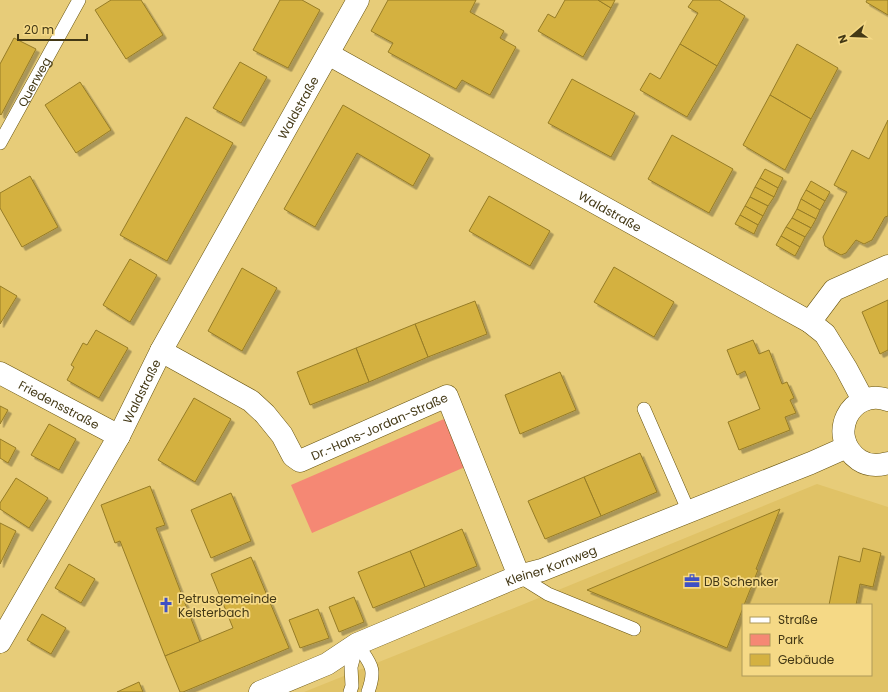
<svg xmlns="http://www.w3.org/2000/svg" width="888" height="692" viewBox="0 0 888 692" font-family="Poppins,sans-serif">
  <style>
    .built { fill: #e0c266; fill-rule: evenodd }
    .green { fill: #f58874 }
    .building { fill: #d4b141; stroke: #967c26; filter: url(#shadow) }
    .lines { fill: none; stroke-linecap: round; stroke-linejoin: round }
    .service-casing { stroke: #67530f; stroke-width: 14 }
    .minor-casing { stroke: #67530f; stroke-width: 23 }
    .service { stroke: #fff; stroke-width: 13 }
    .minor { stroke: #fff; stroke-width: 22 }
    .labels { text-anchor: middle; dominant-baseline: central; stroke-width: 3.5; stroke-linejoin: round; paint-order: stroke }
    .street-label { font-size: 12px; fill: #433815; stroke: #f5d986 }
    .poi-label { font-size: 12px; fill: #433815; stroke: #f5d986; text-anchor: start }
  </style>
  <defs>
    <filter id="shadow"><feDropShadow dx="3.5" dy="3.5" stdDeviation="0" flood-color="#0004"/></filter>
  </defs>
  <rect width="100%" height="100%" fill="#e7cc79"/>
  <!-- built -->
  <path class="built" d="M817 484 888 507V692H304L529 602ZM743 605H871V675H743Z"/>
  <!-- green -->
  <path class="green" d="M444 419 465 467 312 533 291 485Z"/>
  <!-- building -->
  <g class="building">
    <path d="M111 0H141L163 35 126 59 95 10Z"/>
    <path d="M280 0H302L320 10 288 68 253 50Z"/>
    <path d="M388 0H476L470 12 504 31 500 38 516 47 490 95 462 80 456 89 388 52 393 43 371 31Z"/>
    <path d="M565 0H598L611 8 583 57 538 31 548 14 555 18Z"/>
    <path d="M598 0H615L611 8Z"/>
    <path d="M693 0H719L745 16 717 66 680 44 698 13 688 7Z"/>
    <path d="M867 0H888V15L866 2Z"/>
    <path d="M14 38 36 49 1 115 0 114V64Z"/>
    <path d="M680 44 717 66 687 117 640 90 650 73 660 79Z"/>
    <path d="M797 44 838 68 811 119 770 95Z"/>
    <path d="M240 62 267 77 241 123 213 108Z"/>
    <path d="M572 79 635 113 611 157 548 123Z"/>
    <path d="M80 82 111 130 76 153 45 105Z"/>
    <path d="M770 95 811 119 785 170 743 145Z"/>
    <path d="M343 105 430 155 413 186 357 153 315 227 284 209Z"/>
    <path d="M186 117 233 143 167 261 120 235Z"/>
    <path d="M888 120V216L885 217 872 240 864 244 856 240 846 253 841 255 825 246 823 237 847 192 834 185 852 150 869 159Z"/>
    <path d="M672 135 733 169 709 213 648 179Z"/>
    <path d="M765 169 783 178 778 188 760 178Z"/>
    <path d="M30 176 58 227 22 247 0 208V193Z"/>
    <path d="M760 178 778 188 774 197 755 187Z"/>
    <path d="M811 181 830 192 825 201 806 190Z"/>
    <path d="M755 187 774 197 768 206 750 197Z"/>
    <path d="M806 190 825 201 820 210 801 199Z"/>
    <path d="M489 196 550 231 530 266 469 231Z"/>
    <path d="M750 197 768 206 763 216 745 206Z"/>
    <path d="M801 199 820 210 816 219 797 209Z"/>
    <path d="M745 206 763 216 758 225 740 215Z"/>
    <path d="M797 209 816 219 811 228 792 218Z"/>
    <path d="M740 215 758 225 754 234 735 224Z"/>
    <path d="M792 218 811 228 805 237 786 227Z"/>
    <path d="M786 227 805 237 800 247 781 236Z"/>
    <path d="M781 236 800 247 795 256 776 245Z"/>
    <path d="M130 259 157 275 130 322 103 305Z"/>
    <path d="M614 267 674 302 654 337 594 302Z"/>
    <path d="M242 268 277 288 242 351 208 331Z"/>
    <path d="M0 286 17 296 0 324Z"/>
    <path d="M888 300V350L880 354 862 312Z"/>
    <path d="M475 301 487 334 428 357 415 324Z"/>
    <path d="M415 324 428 357 369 382 356 348Z"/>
    <path d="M96 330 128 348 99 398 67 380 74 367 71 365 83 343 87 345Z"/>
    <path d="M753 340 759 354 769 350 782 384 787 382 794 398 790 400 796 413 785 417 790 430 739 450 728 422 760 409 745 371 737 375 727 350Z"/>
    <path d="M356 348 369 382 310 405 297 372Z"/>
    <path d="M560 372 576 410 520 434 505 395Z"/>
    <path d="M194 398 231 419 195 482 158 460Z"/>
    <path d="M0 406 8 410 0 424Z"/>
    <path d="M49 424 76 439 59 470 31 455Z"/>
    <path d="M0 439 16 448 8 463 0 458Z"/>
    <path d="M640 453 657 492 601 516 584 477Z"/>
    <path d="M584 477 601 516 545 539 528 501Z"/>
    <path d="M16 478 48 498 29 528 0 509V503Z"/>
    <path d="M150 486 165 525 156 528 200 642 165 656 120 541 115 543 101 505Z"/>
    <path d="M231 493 251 541 211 558 191 510Z"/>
    <path d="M780 509 756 569 758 570 744 605H743V608L727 648 587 590Z"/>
    <path d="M0 523 16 531 0 564Z"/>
    <path d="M462 529 477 566 425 587 410 551Z"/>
    <path d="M863 548 881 553 873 587 860 584 856 605H829L839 556 860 562Z"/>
    <path d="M410 551 425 587 373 608 358 572Z"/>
    <path d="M251 557 289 648 183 692H180L165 656 233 628 211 574Z"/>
    <path d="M69 564 95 579 81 603 55 588Z"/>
    <path d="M354 597 364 622 339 632 329 607Z"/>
    <path d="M318 609 329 638 300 648 289 620Z"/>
    <path d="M42 614 66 628 51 654 27 640Z"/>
    <path d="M139 682 143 692H117Z"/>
  </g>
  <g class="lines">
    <defs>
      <g id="service">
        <path id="s1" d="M0 143 79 0"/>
        <path d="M644 409 689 512"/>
        <path d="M519 576 548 594 634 629"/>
        <path d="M357 644C370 664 377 667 368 692"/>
        <path d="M350 692 352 686 351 667 357 644"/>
      </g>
      <g id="minor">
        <path id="s2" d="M328 54 810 322 825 334 846 368 863 400"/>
        <path d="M810 322 834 290 888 266"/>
        <path id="s3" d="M161 351 251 401 265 414 282 435 293 456 300 461 447 396 519 576"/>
        <path id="s4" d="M0 373 119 436"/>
        <path d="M888 400C850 387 826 437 859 460 868 466 878 466 888 463"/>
        <path id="s5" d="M0 642 119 436 161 351 358 0"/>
        <path id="s6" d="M260 692 327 664 357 644 519 576 542 570 811 463 847 447"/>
      </g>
    </defs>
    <!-- service casing -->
    <use href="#service" class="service-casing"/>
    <!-- minor casing -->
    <use href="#minor" class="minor-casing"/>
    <!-- service -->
    <use href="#service" class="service"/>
    <!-- minor -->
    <use href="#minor" class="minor"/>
  </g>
  <!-- icons -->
  <defs>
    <symbol id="office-bare" viewBox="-9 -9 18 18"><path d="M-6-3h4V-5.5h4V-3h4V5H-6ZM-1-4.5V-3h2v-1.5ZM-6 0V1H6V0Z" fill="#3f51c4" stroke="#f5d986" stroke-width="2.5" paint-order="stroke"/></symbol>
    <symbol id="church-bare" viewBox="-9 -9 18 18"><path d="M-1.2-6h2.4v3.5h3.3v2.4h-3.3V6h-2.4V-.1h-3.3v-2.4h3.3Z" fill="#3f51c4" stroke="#f5d986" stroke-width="2.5" paint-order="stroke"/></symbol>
  </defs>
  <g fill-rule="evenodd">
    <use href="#office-bare" x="681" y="570" width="22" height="22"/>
    <use href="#church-bare" x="155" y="594" width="22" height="22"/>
  </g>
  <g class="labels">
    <!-- street labels -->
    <g class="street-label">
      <text stroke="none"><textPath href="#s1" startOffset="70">Querweg</textPath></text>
      <text stroke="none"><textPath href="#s5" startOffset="612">Waldstraße</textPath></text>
      <text stroke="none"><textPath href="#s2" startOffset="323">Waldstraße</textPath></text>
      <text stroke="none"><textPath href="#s5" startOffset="288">Waldstraße</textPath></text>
      <text stroke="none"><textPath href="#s4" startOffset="67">Friedensstraße</textPath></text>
      <text stroke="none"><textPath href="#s3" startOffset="268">Dr.-Hans-Jordan-Straße</textPath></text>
      <text stroke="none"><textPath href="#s6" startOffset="318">Kleiner Kornweg</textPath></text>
    </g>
    <!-- poi labels -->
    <g class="poi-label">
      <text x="704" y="581">DB Schenker</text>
      <text x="178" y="598">Petrusgemeinde<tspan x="178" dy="14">Kelsterbach</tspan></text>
    </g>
  </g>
  <!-- legend -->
  <rect x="742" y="604" width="130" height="72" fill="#f5d986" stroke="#ae9959"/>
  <rect x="750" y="617" width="20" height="6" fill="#ffffff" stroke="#ae9959"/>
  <text x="778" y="624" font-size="12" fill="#433815">Straße</text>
  <rect x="750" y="634" width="20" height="12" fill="#f58874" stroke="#ae9959"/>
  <text x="778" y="644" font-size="12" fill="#433815">Park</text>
  <rect x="750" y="654" width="20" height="12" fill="#d4b141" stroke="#ae9959"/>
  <text x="778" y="664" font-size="12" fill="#433815">Gebäude</text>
  <!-- north arrow -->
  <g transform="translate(852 36) rotate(251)" stroke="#f5d986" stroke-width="3" paint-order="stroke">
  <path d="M0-3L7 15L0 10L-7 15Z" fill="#433815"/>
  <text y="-6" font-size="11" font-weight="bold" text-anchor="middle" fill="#433815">N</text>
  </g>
  <!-- scale -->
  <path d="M18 34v6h69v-6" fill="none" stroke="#433815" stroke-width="2"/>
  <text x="24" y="34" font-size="12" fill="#433815" stroke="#f5d986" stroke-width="3" paint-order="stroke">20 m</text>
</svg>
